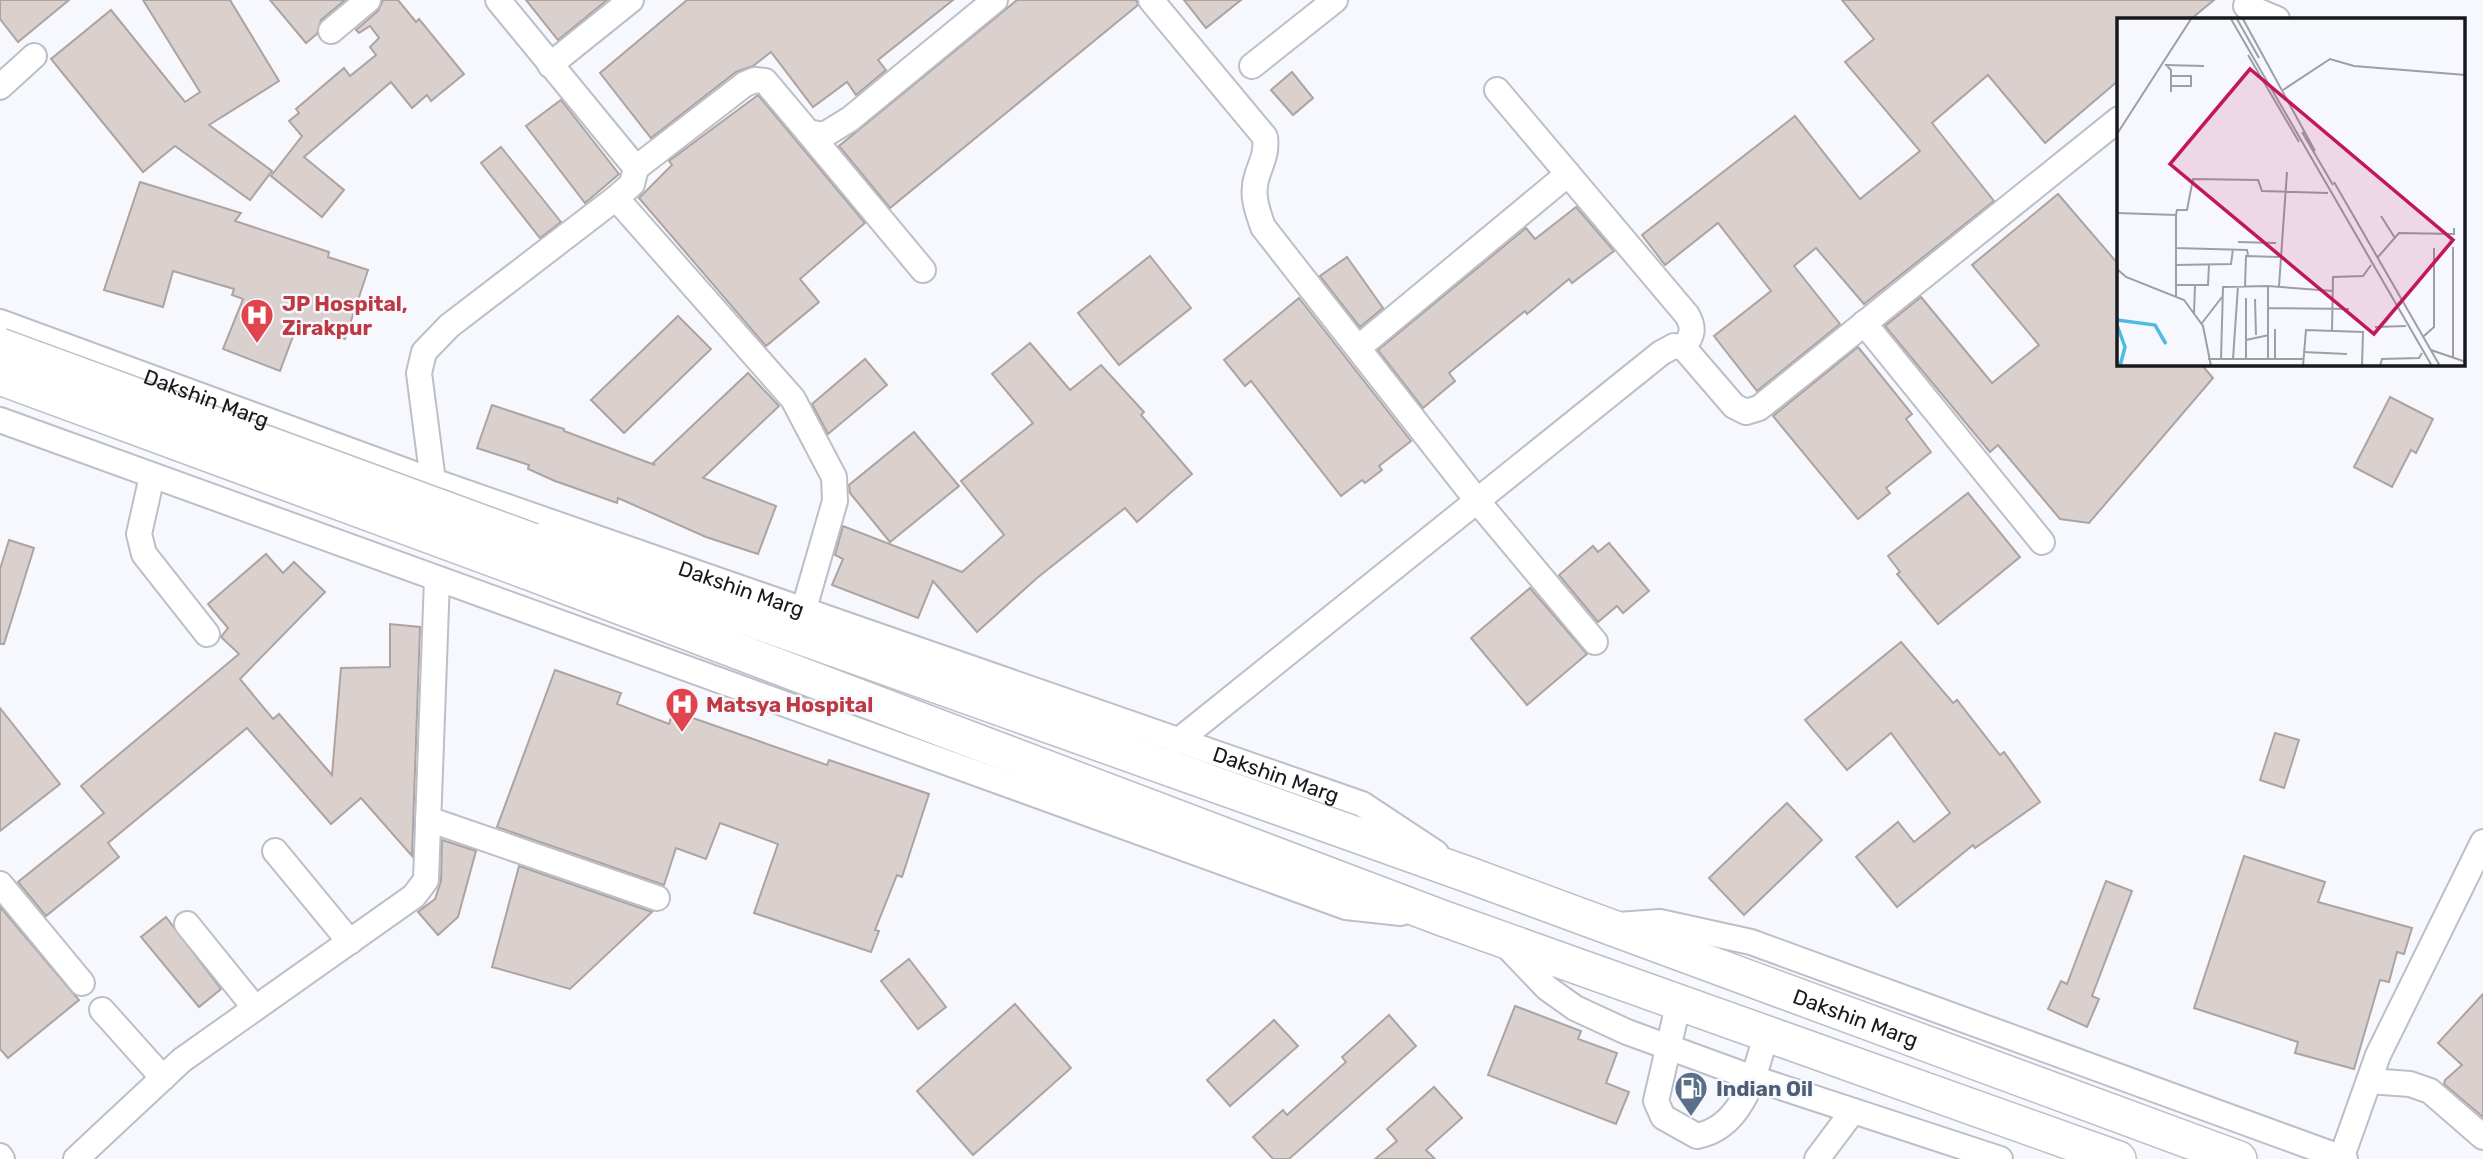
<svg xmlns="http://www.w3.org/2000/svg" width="2483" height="1159" viewBox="0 0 2483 1159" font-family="Rubik,sans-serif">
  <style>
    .building { fill: #dad0cd; stroke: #ada3a0; stroke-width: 2 }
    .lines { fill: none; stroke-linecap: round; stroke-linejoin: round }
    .minor-casing { stroke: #bcbfc8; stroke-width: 28 }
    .highway-casing { stroke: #bcbfc8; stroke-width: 38 }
    .minor { stroke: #fff; stroke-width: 24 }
    .highway { stroke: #fff; stroke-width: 35 }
    .highway-bridge-casing { stroke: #bcbfc8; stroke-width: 38; stroke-linecap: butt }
    .highway-bridge { stroke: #fff; stroke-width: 35 }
    .labels { text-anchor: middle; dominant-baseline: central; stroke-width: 5; stroke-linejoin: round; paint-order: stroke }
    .health-label { font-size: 21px; font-weight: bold; fill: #be3a42; stroke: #f6f8fe; text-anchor: start }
    .street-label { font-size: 21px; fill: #18191c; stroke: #f6f8fe }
    .service-label { font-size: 21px; font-weight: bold; fill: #4e5e75; stroke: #f6f8fe; text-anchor: start }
    .inset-river { fill: none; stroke: #4ebbe7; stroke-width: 3.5 }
    .inset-road { fill: none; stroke: #9d9fa4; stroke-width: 2 }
    .view { fill: #c2185b; fill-opacity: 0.15; stroke: #c2185b; stroke-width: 3.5 }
    .inset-edge { fill: none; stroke: #18191c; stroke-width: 3.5 }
  </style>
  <rect width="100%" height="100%" fill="#f6f8fe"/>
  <!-- building -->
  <g class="building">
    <path d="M0 0H69L18 42 0 19Z"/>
    <path d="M143 0H230L279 81 209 125 272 171 250 200 175 146 143 172 51 59 111 10 185 102 200 92Z"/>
    <path d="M270 0H345L321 20 317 34 306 43Z"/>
    <path d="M383 0H398L416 22 419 19 464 74 431 101 427 95 412 108 391 82 304 157 344 190 322 217 271 176 302 136 289 121 299 113 296 109 344 68 350 76 376 55 370 47 379 38 370 26 359 33 356 30 378 11Z"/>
    <path d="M526 0H607L558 40Z"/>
    <path d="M687 0H953L878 60 886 70 856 95 847 82 813 107 771 52 753 66 736 72 651 138 600 73Z"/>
    <path d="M1017 0H1136L1138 5 890 208 839 146Z"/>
    <path d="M1184 0H1241L1206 28Z"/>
    <path d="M1842 0H2214L2191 19H2119V80L2045 143 1988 75 1932 123 1994 201 1864 304 1816 248 1794 266 1840 324 1757 391 1714 336 1771 291 1718 223 1665 265 1642 235 1795 116 1860 199 1920 151 1845 62 1874 39Z"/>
    <path d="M1292 72 1313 98 1293 115 1271 90Z"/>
    <path d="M758 95 865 223 800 279 819 302 766 346 639 198 672 165 669 161Z"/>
    <path d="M561 100 619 174 585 203 526 126Z"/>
    <path d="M501 147 561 222 540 238 481 163Z"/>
    <path d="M140 182 241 213 235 221 329 252 328 257 368 270 345 339 298 323 280 371 223 349 243 299 232 295 234 289 173 271 163 307 104 290Z"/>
    <path d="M2058 194 2119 265V364H2201L2213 378 2089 523 2060 519 1998 445 1990 452 1885 326 1921 297 1992 383 2039 345 1972 265Z"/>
    <path d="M1576 207 1614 251 1572 283 1569 279 1527 314 1525 311 1449 373 1455 381 1423 408 1378 350 1526 228 1535 239Z"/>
    <path d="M1150 256 1191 308 1119 365 1078 313Z"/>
    <path d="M1347 257 1383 308 1360 327 1320 276Z"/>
    <path d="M1299 298 1411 441 1379 466 1382 470 1365 483 1362 480 1341 496 1251 381 1245 386 1224 360Z"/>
    <path d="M678 316 711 349 624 433 591 400Z"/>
    <path d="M1030 343 1070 390 1101 365 1144 412 1141 415 1192 474 1137 522 1125 508 1037 578 977 632 933 581 918 618 832 585 843 559 835 555 843 526 962 572 1004 535 961 481 1033 423 992 374Z"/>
    <path d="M1858 347 1912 414 1906 419 1931 452 1886 488 1890 493 1858 519 1773 416Z"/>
    <path d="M865 359 887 385 828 434 812 404Z"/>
    <path d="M748 373 779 406 703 478 776 506 758 554 706 537 618 498 617 503 555 481 528 469 529 465 477 448 492 405 564 429V431L655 465 653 463Z"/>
    <path d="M2390 397 2433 419 2416 453 2411 450 2392 487 2354 467Z"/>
    <path d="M914 432 959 486 890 542 850 493 849 485Z"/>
    <path d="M1968 493 2020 557 1938 624 1897 574 1900 572 1888 556Z"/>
    <path d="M9 540 34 548 4 644H0V569Z"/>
    <path d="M1609 543 1649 591 1623 613 1617 606 1598 622 1559 575 1593 546 1598 552Z"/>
    <path d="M266 554 283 573 294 562 325 592 240 679 273 719 279 714 332 775 341 668 390 667V624L420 627 412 856 361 798 331 824 247 728 108 843 119 857 46 916 18 882 104 813 81 786 239 654 221 637 228 628 208 604Z"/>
    <path d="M1530 588 1587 654 1527 705 1471 638Z"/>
    <path d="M1901 642 1953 703 1957 700 2000 755 2004 752 2040 802 1975 848 1973 845 1897 907 1856 857 1898 822 1914 842 1950 813 1891 733 1847 770 1805 720Z"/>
    <path d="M555 670 621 693 617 704 669 724 673 711 827 765 829 760 929 794 902 877 897 875 875 930 879 931 871 952 754 913 778 844 720 823 706 859 676 848 664 885 497 827Z"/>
    <path d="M0 708 60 784 0 831Z"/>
    <path d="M2275 733 2299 740 2284 788 2260 780Z"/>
    <path d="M1787 803 1822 840 1744 915 1709 878Z"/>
    <path d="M442 840 476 851 458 917 438 935 418 912 435 899 441 881Z"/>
    <path d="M2244 856 2325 882 2318 902 2412 928 2404 954 2397 952 2389 982 2380 980 2354 1069 2295 1053 2298 1042 2194 1008Z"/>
    <path d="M519 866 652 912 570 989 492 967Z"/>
    <path d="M2106 881 2132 891 2092 996 2099 999 2087 1027 2048 1009 2061 981 2067 984Z"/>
    <path d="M0 907 79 1000 8 1058 0 1049Z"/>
    <path d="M166 917 221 989 199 1007 141 937Z"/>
    <path d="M909 959 946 1007 918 1029 881 981Z"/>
    <path d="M2483 994V1117L2444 1084 2445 1080 2462 1065 2438 1043Z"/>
    <path d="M1015 1004 1071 1068 973 1155 917 1091Z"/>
    <path d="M1515 1006 1581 1031 1578 1039 1617 1053 1606 1083 1629 1092 1616 1124 1488 1075Z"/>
    <path d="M1389 1015 1416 1046 1289 1159H1273L1253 1137 1283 1110 1287 1115 1346 1062 1342 1057Z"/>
    <path d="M1274 1020 1298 1046 1230 1106 1207 1080Z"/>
    <path d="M1434 1087 1462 1118 1426 1150 1435 1159H1375L1397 1141 1387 1129Z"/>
  </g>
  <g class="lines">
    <defs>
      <g id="minor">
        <path d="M1151 0 1265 137C1267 153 1262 161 1257 176 1251 194 1257 210 1263 227L1479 503 1595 642"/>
        <path d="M2246 6 2277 19"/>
        <path d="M331 31 368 0"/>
        <path d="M550 65 631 0"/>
        <path d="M1252 66 1335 0"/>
        <path d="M0 87 34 56"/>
        <path d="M1497 90 1687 315C1695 329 1692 335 1684 348"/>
        <path d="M808 132 923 270"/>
        <path d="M636 168 745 84 755 80 765 81 808 132 824 135 850 119 995 0"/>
        <path d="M616 198 793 399 834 477 835 501 803 612"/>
        <path id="s1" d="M0 322 433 481 1362 804 1436 853"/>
        <path d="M1864 323 2042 542"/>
        <path d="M1358 348 1568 174"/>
        <path d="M0 420 1346 907 1401 913"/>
        <path d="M152 476 139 534 144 554 207 634"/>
        <path d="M433 481 419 373 424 352 449 326 616 198 632 184 636 168 498 0"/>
        <path d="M1178 741 1661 353 1674 346 1684 348 1734 406 1746 412 1759 408 2119 119"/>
        <path d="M428 819 657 898"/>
        <path d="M275 851 350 942"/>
        <path d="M0 884 82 983"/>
        <path d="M187 924 255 1008"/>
        <path d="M1618 925 1660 922 1751 942 2345 1159"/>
        <path d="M1503 942 1547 988 1575 1008 1627 1032 1753 1078 2000 1159"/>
        <path d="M1679 1001 1656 1101 1663 1117 1697 1136C1744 1127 1755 1072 1767 1032"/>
        <path d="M102 1010 163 1078"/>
        <path d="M2369 1081 2410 1084 2430 1091 2483 1137"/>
        <path d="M0 1156 2 1159"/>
        <path d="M76 1159 182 1060 414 896 426 880 437 579"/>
        <path d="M1817 1159 1853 1111"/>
        <path d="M2341 1159 2378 1055 2483 842"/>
      </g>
      <g id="highway">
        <path id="s2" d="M532 541 1472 876 2239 1159"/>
        <path d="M526 571 1442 918 2118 1159"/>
      </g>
    </defs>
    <!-- minor casing -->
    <use href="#minor" class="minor-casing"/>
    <!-- highway casing -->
    <use href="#highway" class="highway-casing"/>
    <!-- minor -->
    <use href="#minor" class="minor"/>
    <!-- highway -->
    <use href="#highway" class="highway"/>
    <defs>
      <g id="highway-bridge">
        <path d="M0 346 532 541"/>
        <path d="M0 377 526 571"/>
      </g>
    </defs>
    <!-- highway-bridge casing -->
    <use href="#highway-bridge" class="highway-bridge-casing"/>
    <!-- highway-bridge -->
    <use href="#highway-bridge" class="highway-bridge"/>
  </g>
  <!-- icons -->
  <defs>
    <symbol id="hospital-pin" viewBox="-11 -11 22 30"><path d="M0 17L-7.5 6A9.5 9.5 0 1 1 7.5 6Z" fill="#e0444e" stroke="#f6f8fe"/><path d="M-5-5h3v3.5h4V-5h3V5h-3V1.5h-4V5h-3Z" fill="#fff"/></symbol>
    <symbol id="fuel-pin" viewBox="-11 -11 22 30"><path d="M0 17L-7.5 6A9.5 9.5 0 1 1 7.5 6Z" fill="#5c6f8a" stroke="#f6f8fe"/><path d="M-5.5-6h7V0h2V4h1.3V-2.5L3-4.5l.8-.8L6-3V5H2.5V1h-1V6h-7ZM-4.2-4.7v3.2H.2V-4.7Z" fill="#fff"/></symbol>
  </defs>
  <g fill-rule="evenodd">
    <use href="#hospital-pin" x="238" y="296" width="38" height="52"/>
    <use href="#hospital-pin" x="663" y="685" width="38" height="52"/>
    <use href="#fuel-pin" x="1672" y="1069" width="38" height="52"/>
  </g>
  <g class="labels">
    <!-- health labels -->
    <g class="health-label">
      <text x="282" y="303">JP Hospital,<tspan x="282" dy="24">Zirakpur</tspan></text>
      <text x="706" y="704">Matsya Hospital</text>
    </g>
    <!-- street labels -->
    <g class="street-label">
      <text stroke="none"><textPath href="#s1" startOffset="220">Dakshin Marg</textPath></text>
      <text stroke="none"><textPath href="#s1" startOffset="788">Dakshin Marg</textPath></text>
      <text stroke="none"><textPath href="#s1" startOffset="1354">Dakshin Marg</textPath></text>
      <text stroke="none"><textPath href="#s2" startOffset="1407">Dakshin Marg</textPath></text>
    </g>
    <!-- service labels -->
    <g class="service-label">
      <text x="1716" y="1088">Indian Oil</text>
    </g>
  </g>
  <!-- overview -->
  <g transform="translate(2117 18)">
    <rect width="348" height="348" fill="#f6f8fe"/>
    <path class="inset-river" d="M0 302 38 307 49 326M0 307 8 329 3 348"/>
    <path class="inset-road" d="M114 1 315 348M120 1 142 40M126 1 198 133M131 37 182 124M48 47 87 48M50 48 54 52V74M54 58H74V68H54M166 72 213 41 237 48 349 57M185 114 216 167M0 116 74 1M217 164 323 348M0 195 59 197 60 192H70L76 161 141 162 145 173 211 175M59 197V278M264 198 278 220M121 224 159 225M58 230 130 232 131 237M261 239 282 215 337 216V210M59 247 114 246 116 231M0 251 9 259 67 282 86 308 94 348M59 267H91L92 246M128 268 129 238 162 239M162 268 170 154M129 280V342M138 281 139 317M151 290 232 291M77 296 78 267M85 305 105 279M258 309 289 308M158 311V341M215 312 216 259 246 258 254 247M307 318 317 309V230M129 322 152 317M314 332 349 344M186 334 230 336M336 339V229M91 341H186M104 341 106 269 151 268M116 341 121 268M151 341V268L216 273M186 348 189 312 246 314 245 348M263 348 265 341 302 340 305 335"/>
    <path class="view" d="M133 51 336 222 257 316 53 146Z"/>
    <rect width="348" height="348" class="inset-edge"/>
  </g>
</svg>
